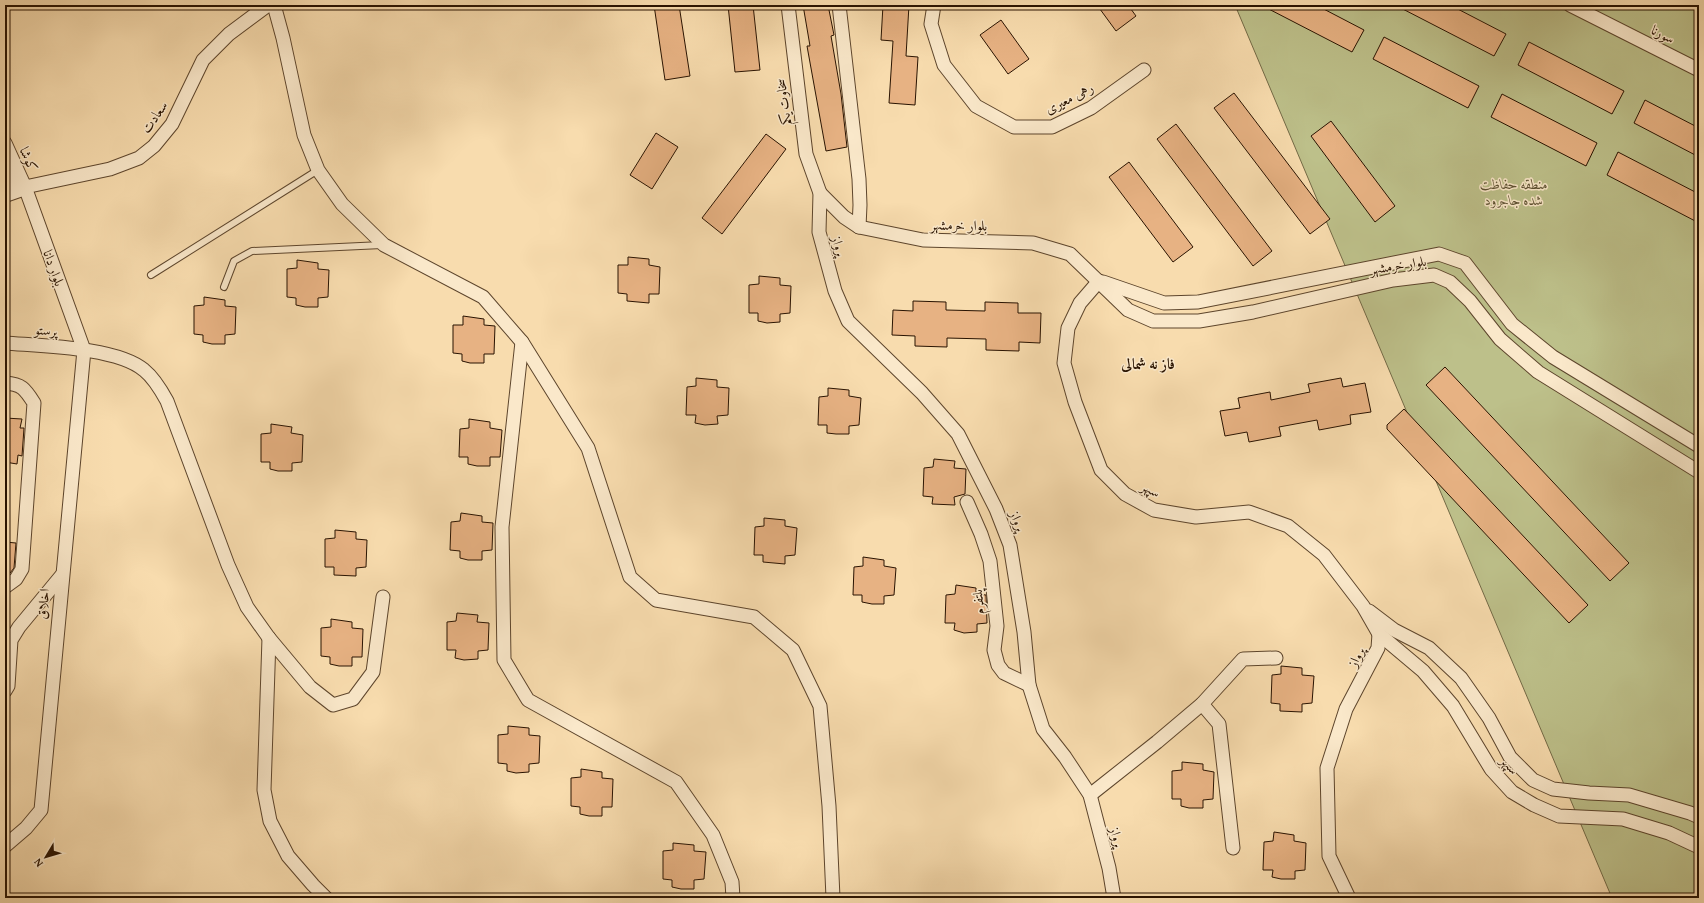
<svg xmlns="http://www.w3.org/2000/svg" width="1704" height="903" viewBox="0 0 1704 903" font-family="'Gentium Book Plus',Amiri,serif">
  <style>
    .green { fill: #bdc08a; stroke: #736a46 }
    .building { fill: #e7b283; stroke: #291301 }
    .lines { fill: none; stroke-linecap: round; stroke-linejoin: round }
    .service-casing { stroke: #5d452c; stroke-width: 8 }
    .minor-casing { stroke: #5d452c; stroke-width: 15 }
    .tertiary-casing { stroke: #5d452c; stroke-width: 18 }
    .service { stroke: #fae8ca; stroke-width: 6 }
    .minor { stroke: #fae8ca; stroke-width: 13 }
    .tertiary { stroke: #fae8ca; stroke-width: 16 }
    .labels { text-anchor: middle; dominant-baseline: central; stroke-width: 3; stroke-linejoin: round; paint-order: stroke }
    .street-label { font-size: 14px; fill: #291301; stroke: #fae8ca }
    .park-label { font-size: 14px; font-style: italic; fill: #5d5031; stroke: #fae8ca }
    .neighbourhood-label { font-size: 15px; font-weight: bold; fill: #291301; stroke: #fae8ca }
  </style>
  <rect width="100%" height="100%" fill="#f8dcae"/>
  <filter id="stains"><feTurbulence type="fractalNoise" baseFrequency=".005" numOctaves="4"/><feColorMatrix values="0 0 0 0 .2 0 0 0 0 .09 0 0 0 0 .02 0 0 0 .5 -.17"/></filter>
  <radialGradient id="worn" r=".72"><stop offset=".6" stop-color="#630" stop-opacity="0"/><stop offset="1" stop-color="#630" stop-opacity=".3"/></radialGradient>
  <!-- green -->
  <path class="green" d="M1235 5H1699V898H1612Z"/>
  <!-- building -->
  <g class="building">
    <path d="M654 5H679L690 76 665 80Z"/>
    <path d="M728 5H753L760 70 735 72Z"/>
    <path d="M803 5H828L834 35 831 36 841 94 847 147 826 151 807 46H810Z"/>
    <path d="M883 5H909L906 56 918 57 915 105 889 103 893 41 881 40Z"/>
    <path d="M1097 5H1128L1136 16 1116 31Z"/>
    <path d="M1261 5H1316L1364 30 1352 52Z"/>
    <path d="M1395 5H1450L1506 34 1494 56Z"/>
    <path d="M1001 20 1029 59 1008 74 980 35Z"/>
    <path d="M1384 37 1479 86 1468 108 1373 59Z"/>
    <path d="M1529 42 1624 91 1612 114 1518 65Z"/>
    <path d="M1234 93 1330 219 1310 234 1214 108Z"/>
    <path d="M1502 94 1597 143 1586 166 1491 117Z"/>
    <path d="M1645 100 1699 128V157L1634 123Z"/>
    <path d="M1331 121 1395 206 1375 222 1311 136Z"/>
    <path d="M1176 124 1272 251 1253 266 1157 139Z"/>
    <path d="M656 133 678 147 652 189 630 175Z"/>
    <path d="M766 134 786 149 722 234 702 218Z"/>
    <path d="M1618 152 1699 194V223L1607 175Z"/>
    <path d="M1129 162 1193 247 1173 262 1109 177Z"/>
    <path d="M628 257 649 259V265L660 267 659 294H649V303L627 301V294L618 293V265H628Z"/>
    <path d="M297 260 318 263V269L329 270 328 297 318 298V307H305L296 305V298L287 297V269L297 268Z"/>
    <path d="M759 276 780 278V285L791 286 790 313 780 314V322L767 323 758 321V313H749V285L759 284Z"/>
    <path d="M204 297 225 300V306L236 307 235 334 225 335V344H212L203 342V335L194 334V306L204 305Z"/>
    <path d="M913 301 946 302V310L985 311V302L1018 303V313H1041L1040 343 1019 342V351L986 350V339L947 338V347L915 346V336L892 335 893 310 913 311Z"/>
    <path d="M463 316 484 319V325L495 326 494 354H484V363H470L462 361V354L453 353V325H463Z"/>
    <path d="M1445 367 1629 563 1610 581 1426 385Z"/>
    <path d="M696 378 717 380V387L729 388 728 415 717 416 718 424 705 425 695 423 696 415H686L687 387 696 386Z"/>
    <path d="M1341 378 1343 387 1365 383 1371 412 1350 415 1351 424 1319 430 1317 420 1279 427 1281 436 1249 442 1247 432 1225 436 1220 411 1240 408 1238 398 1270 392 1271 400 1310 392 1308 384Z"/>
    <path d="M828 388 849 390V396L861 398 859 425 849 426V434H836L827 433V425H818L819 397 828 396Z"/>
    <path d="M1404 409 1588 605 1569 623 1387 429V425Z"/>
    <path d="M5 418 22 419 20 428H24L22 456 18 455 17 464 5 462Z"/>
    <path d="M469 419 490 422V428L502 430 500 457H490V466H477L468 464V457H459L460 429 469 428Z"/>
    <path d="M271 424 292 427 291 433 303 435 302 462 292 463V471H278L270 469V462H261V434L271 433Z"/>
    <path d="M934 459 955 461 954 468 966 469 965 494 954 497 955 505 932 504 933 497 923 496 924 468 933 467Z"/>
    <path d="M461 513 482 516V522L493 523 492 550 482 551V560H468L460 558V551L450 550 451 522 460 521Z"/>
    <path d="M764 518 785 520V526L797 528 795 555 785 556V564L763 562V555H754L755 527 764 526Z"/>
    <path d="M335 530 356 532V539L367 540 366 567 356 568V576L334 575V567H325V539L335 538Z"/>
    <path d="M5 542 16 543 14 568 10 573 5 577Z"/>
    <path d="M863 557 884 560V566L896 568 894 595 884 596V604H872L862 602V595H853L854 567 863 566Z"/>
    <path d="M956 585 976 588V594L986 595 987 623 977 624V632L964 633 954 630 955 623H945L946 595 955 594Z"/>
    <path d="M457 613 478 615 477 622 489 623 488 650 478 651V659L464 660 455 658 456 650H447V622L456 621Z"/>
    <path d="M331 619 352 622V628L363 629 362 657H352V666H339L330 664V657L321 656V628L331 627Z"/>
    <path d="M1281 666 1302 668V675L1314 676 1312 703 1302 704V712L1280 711V704L1271 703 1272 675 1281 674Z"/>
    <path d="M508 726 529 728V735L540 736 539 763 529 764V772L516 773 507 771V764L498 763V735L508 734Z"/>
    <path d="M1182 762 1203 764V770L1214 772 1213 799 1203 800V808H1189L1181 806V799H1172V771L1182 770Z"/>
    <path d="M581 769 602 772V778L613 779 612 807H602V816H589L580 814V807L571 806V778L581 777Z"/>
    <path d="M1274 832 1294 835V841L1306 843 1305 870 1295 871V879H1281L1272 877 1273 870H1263L1264 842 1273 841Z"/>
    <path d="M673 843 694 845V851L706 852 704 879 694 880V889H681L672 887V880L663 879V851L673 850Z"/>
  </g>
  <g class="lines">
    <defs>
      <g id="service">
        <path d="M151 275 318 170"/>
        <path d="M224 287 234 261 252 251 382 245"/>
      </g>
      <g id="minor">
        <path d="M274 5 283 38 304 135 318 170 342 204 384 245 483 297 522 342 588 448 630 577 656 600 754 617 793 650 820 706 829 806 833 898"/>
        <path d="M788 5 806 154 820 193 819 232 835 291 848 321 922 393 958 434 996 509 1010 545 1024 632 1029 685 1043 729 1065 757 1090 795 1109 868 1114 898"/>
        <path d="M839 5 859 179 860 205 859 227"/>
        <path d="M934 5 931 24 944 65 976 106 1014 127H1052L1091 108 1144 70"/>
        <path d="M1570 5 1699 70"/>
        <path d="M5 143 25 187 84 350 41 810 26 828 5 846"/>
        <path d="M25 187 110 169 139 158 154 146 172 124 203 60 229 34 268 5"/>
        <path d="M820 193 844 217 859 227 923 240 1033 243 1070 254 1128 310 1153 321H1199L1253 312 1393 280 1434 275 1450 282 1470 301 1500 339 1538 372 1699 472"/>
        <path d="M1099 281 1080 303 1068 328 1064 363 1075 402 1101 470 1125 494 1154 510 1196 517 1249 512 1288 526 1324 555 1363 606 1379 634 1423 671 1453 706 1491 769 1512 792 1534 805 1559 816 1623 819 1669 833 1699 847"/>
        <path d="M1103 282 1164 303 1198 302 1439 254 1465 263 1512 324 1553 357 1699 446"/>
        <path d="M522 342 502 527 504 660 528 700 676 782 713 835 732 882 733 898"/>
        <path d="M5 343C41 346 117 347 144 370 154 378 161 390 167 401L228 565 247 607 269 638 310 687 333 705 353 699 373 672 383 597"/>
        <path d="M5 383C22 384 25 389 34 403L22 569 16 579 5 587"/>
        <path d="M967 502 981 534 990 561 997 626 994 650 998 665 1004 673 1029 685"/>
        <path d="M1369 611 1394 630 1429 648 1461 678 1489 718 1510 757 1533 780 1553 789 1589 793 1629 795 1690 813 1699 817"/>
        <path d="M269 638 264 790 270 821 288 856 313 885 326 898"/>
        <path d="M5 691 8 686 11 640 19 627 62 575"/>
        <path d="M1202 704 1219 724 1233 848"/>
        <path d="M1090 795 1157 742 1202 704 1243 659 1276 658"/>
        <path d="M1349 898 1329 856 1327 768 1346 709 1378 648 1379 634"/>
      </g>
      <g id="tertiary">
        <path d="M5 175 25 187"/>
        <path d="M5 194 25 187"/>
      </g>
    </defs>
    <!-- service casing -->
    <use href="#service" class="service-casing"/>
    <!-- minor casing -->
    <use href="#minor" class="minor-casing"/>
    <!-- tertiary casing -->
    <use href="#tertiary" class="tertiary-casing"/>
    <!-- service -->
    <use href="#service" class="service"/>
    <!-- minor -->
    <use href="#minor" class="minor"/>
    <!-- tertiary -->
    <use href="#tertiary" class="tertiary"/>
  </g>
  <g class="labels">
    <!-- street labels -->
    <g class="street-label">
      <text transform="translate(1663 34) rotate(27)">سورنا</text>
      <text transform="translate(1069 98) rotate(-27)">رهی معیری</text>
      <text transform="translate(783 102) rotate(-97)">سخاوت یکم</text>
      <text transform="translate(154 117) rotate(-56)">سعادت</text>
      <text transform="translate(29 159) rotate(66)">کوشا</text>
      <text transform="translate(959 225) rotate(1)">بلوار خرمشهر</text>
      <text transform="translate(839 246) rotate(75)">پرواز</text>
      <text transform="translate(1398 265) rotate(-9)">بلوار خرمشهر</text>
      <text transform="translate(54 268) rotate(70)">بلوار دانا</text>
      <text transform="translate(46 330) rotate(5)">پرستو</text>
      <text transform="translate(1151 489) rotate(28)">سپهر</text>
      <text transform="translate(1018 521) rotate(69)">پرواز</text>
      <text transform="translate(978 602) rotate(-96)">پلتفرم</text>
      <text transform="translate(43 604) rotate(-85)">اخلاق</text>
      <text transform="translate(1356 657) rotate(-63)">پرواز</text>
      <text transform="translate(1510 765) rotate(49)">سپهر</text>
      <text transform="translate(1117 837) rotate(75)">پرواز</text>
    </g>
    <!-- park labels -->
    <g class="park-label">
      <text x="1514" y="184">منطقه حفاظت<tspan x="1514" dy="16">شده جاجرود</tspan></text>
    </g>
    <!-- neighbourhood labels -->
    <g class="neighbourhood-label">
      <text x="1148" y="363">فاز نه شمالی</text>
    </g>
  </g>
  <!-- margin -->
  <rect width="1704" height="903" fill="none" stroke="#f8dcae" stroke-width="20"/>
  <rect x="6" y="6" width="1692" height="891" fill="none" stroke="#291301" stroke-width="2"/>
  <rect x="10" y="10" width="1684" height="883" fill="none" stroke="#291301"/>
  <!-- north arrow -->
  <g transform="translate(46 857) rotate(232)" stroke="#fae8ca" stroke-width="3" paint-order="stroke">
  <path d="M0-3L7 15L0 10L-7 15Z" fill="#291301"/>
  <text y="-6" font-size="11" font-weight="bold" text-anchor="middle" fill="#291301">N</text>
  </g>
  <rect width="100%" height="100%" filter="url(#stains)"/>
  <rect width="100%" height="100%" fill="url(#worn)"/>
</svg>
